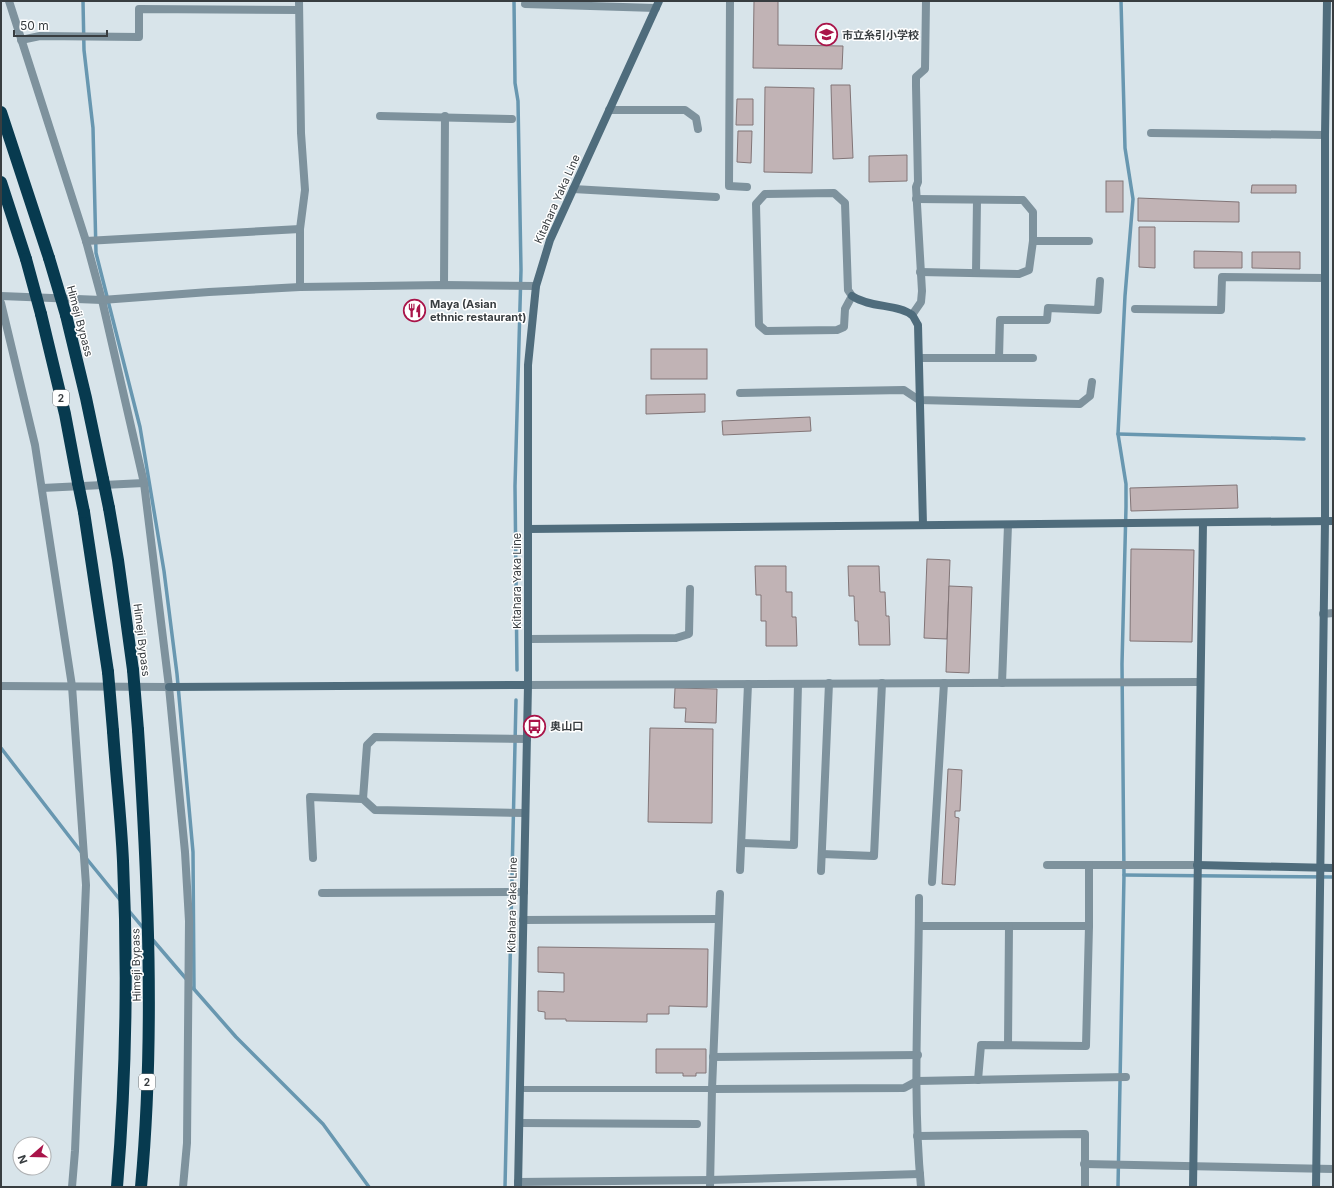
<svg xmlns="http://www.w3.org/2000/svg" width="1334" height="1188" viewBox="0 0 1334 1188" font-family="Inter,'Noto Sans JP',sans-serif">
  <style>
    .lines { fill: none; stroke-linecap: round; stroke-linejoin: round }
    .stream { stroke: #6897b0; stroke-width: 3.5 }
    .building { fill: #c1b3b5; stroke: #827577 }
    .lane { stroke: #7e929d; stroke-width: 6 }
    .street { stroke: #7e929d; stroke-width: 8 }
    .secondary { stroke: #4f6c7c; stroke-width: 8 }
    .highway { stroke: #073a4f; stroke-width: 12 }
    .highway-bridge { stroke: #073a4f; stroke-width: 12 }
    .labels { text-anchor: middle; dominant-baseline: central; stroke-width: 3; stroke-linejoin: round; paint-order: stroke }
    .shield { fill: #fff; stroke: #747779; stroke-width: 1 }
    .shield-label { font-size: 10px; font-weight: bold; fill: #383d40 }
    .poi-label { font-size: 11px; font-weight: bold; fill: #383d40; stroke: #fff; text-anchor: start }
    .street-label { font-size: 11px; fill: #383d40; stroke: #fff }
  </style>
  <rect width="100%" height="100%" fill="#d8e4ea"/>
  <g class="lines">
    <!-- stream -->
    <g class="stream">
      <path d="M83 1 84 50 93 128 96 253 140 427 164 571 177 674 193 852 194 989"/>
      <path d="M514 1 515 83 518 101 521 270 515 486 517 670"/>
      <path d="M1118 434 1304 439"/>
      <path d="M1 748 82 853"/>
      <path d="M86 858 121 901"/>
      <path d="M1124 875 1333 877"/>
      <path d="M129 911 144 929"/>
      <path d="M152 939 188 981"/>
      <path d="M193 988 236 1037 323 1124 369 1187"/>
      <path d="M505 1187 516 700"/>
      <path d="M1118 1187 1124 875 1122 664 1126 507V484L1118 434 1125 296 1133 199 1125 148 1121 1"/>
    </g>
  </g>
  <!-- building -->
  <g class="building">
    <path d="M754 1H778V45L843 46 842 69 753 68Z"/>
    <path d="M831 85H850L853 158 833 159Z"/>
    <path d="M765 87 814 88 812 173 764 172Z"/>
    <path d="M737 99H753V125H736Z"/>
    <path d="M738 131H752L751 163 737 162Z"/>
    <path d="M907 155V181L869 182V156Z"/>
    <rect x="1106" y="181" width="17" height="31"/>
    <path d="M1252 185H1296V193H1251Z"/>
    <path d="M1138 198 1239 202V222L1138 221Z"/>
    <path d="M1139 227H1155V268L1139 267Z"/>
    <path d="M1194 251 1242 252V268H1194Z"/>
    <path d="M1252 252H1300V269L1252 268Z"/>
    <rect x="651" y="349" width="56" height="30"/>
    <path d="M705 394V412L646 414V395Z"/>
    <path d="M810 417 811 431 723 435 722 421Z"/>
    <path d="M1237 485 1238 508 1131 511 1130 488Z"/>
    <path d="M1131 549 1194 550 1192 642 1130 641Z"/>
    <path d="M927 559 950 560 947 639 924 638Z"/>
    <path d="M755 566H786V592H792V617H796L797 646H766V621H761V595H756Z"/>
    <path d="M848 566H879L880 592H885L886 616H889L890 645H859L858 621H855L854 596H849Z"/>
    <path d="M949 586 972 587 969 673 946 672Z"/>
    <path d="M675 688 717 689 716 723 685 722 686 708H674Z"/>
    <path d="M650 728 713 729 712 823 648 822Z"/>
    <path d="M948 769 962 770 960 811H955V817L959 818 955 885 942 884Z"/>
    <path d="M538 947 708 949 707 1007 669 1006V1014H647V1022L566 1021V1019H545V1012L538 1011V991L564 992V973L538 972Z"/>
    <path d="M656 1049H706V1073H696V1076H683V1073H656Z"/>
  </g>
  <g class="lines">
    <!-- lane -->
    <path class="lane" d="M520 1089H712"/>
    <!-- street -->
    <g class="street">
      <path d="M9 1 86 241 102 300 144 483 169 687 185 852 189 921 187 1143 183 1187"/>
      <path d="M299 1 301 133 305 190 300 229V287"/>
      <path d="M730 1 729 186 747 187"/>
      <path d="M525 4 656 8"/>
      <path d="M21 40 40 36 139 37V9L299 10"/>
      <path d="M609 110H685L696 118 698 129"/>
      <path d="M380 116 512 119"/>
      <path d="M1151 133 1325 135"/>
      <path d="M573 189 716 197"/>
      <path d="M834 193 845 203 848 290 852 296 845 309 844 327 837 330 766 331 759 325 756 204 765 194Z"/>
      <path d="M916 199 1023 200 1033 212V241L1029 270 1019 274 920 272"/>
      <path d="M86 241 300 229"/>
      <path d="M1033 241H1089"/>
      <path d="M976 273 977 200"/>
      <path d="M444 285 445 116"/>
      <path d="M1 296 102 300 209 292 300 287 444 285 536 286"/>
      <path d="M1 303 35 445 72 686 86 885 75 1151 72 1187"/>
      <path d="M1135 309 1221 310 1222 277 1325 278"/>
      <path d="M912 315 921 302 922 291 916 187 918 182 916 86V77L925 69 926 1"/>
      <path d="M919 358H1033"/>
      <path d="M999 358 1000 320H1047L1048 308 1098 310 1100 281"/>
      <path d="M740 393 904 390 919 400 1080 404 1090 396 1092 382"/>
      <path d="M42 488 144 483"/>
      <path d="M1323 614 1333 613"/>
      <path d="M529 639 676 638 689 634 690 589"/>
      <path d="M1002 683 1008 525"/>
      <path d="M528 685 1200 682"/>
      <path d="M1 686 169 687"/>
      <path d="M363 799 367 745 375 737 527 739"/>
      <path d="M742 843 794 845 798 684"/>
      <path d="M822 854 874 856 882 683"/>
      <path d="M313 858 310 797 363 799 375 810 525 813"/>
      <path d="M1047 865H1197"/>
      <path d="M740 870 748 684"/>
      <path d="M821 871 829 683"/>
      <path d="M932 882 944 683"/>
      <path d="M322 893 524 892"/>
      <path d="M919 898C919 993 912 1092 921 1187"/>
      <path d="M523 920 718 919"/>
      <path d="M919 926H1089V865"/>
      <path d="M1008 1045 1009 926"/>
      <path d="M713 1057 918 1055"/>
      <path d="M978 1080 981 1045 1086 1046 1089 926"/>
      <path d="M712 1089 904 1088 917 1081 1126 1077"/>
      <path d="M520 1123 697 1124"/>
      <path d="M917 1136 1085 1134V1187"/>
      <path d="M1084 1164 1333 1169"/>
      <path d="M518 1182 710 1180 920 1174"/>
      <path d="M710 1187 712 1089 720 894"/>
    </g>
    <!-- secondary -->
    <g class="secondary">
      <path d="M852 296C870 308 898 304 912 315 914 317 916 322 918 325L923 525"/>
      <path d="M528 529 1333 521"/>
      <path d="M169 687 528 685"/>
      <path d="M1197 865 1333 868"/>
      <path d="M518 1187 528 685V365L536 286 550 240 659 1"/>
      <path d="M1193 1187 1203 523"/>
      <path d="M1316 1187 1325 521V135L1327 1"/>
    </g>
    <!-- highway -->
    <g class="highway">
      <path d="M1 112 49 258"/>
      <path d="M1 182 26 259"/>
      <path d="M41 314 65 414 78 483"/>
      <path d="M66 315 86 398 103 479"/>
      <path d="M109 508 118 560 133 670"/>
      <path d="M84 512 108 672"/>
      <path d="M138 730C148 882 155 1035 141 1187"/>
      <path d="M113 731C116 775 121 818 123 861 128 969 126 1079 117 1187"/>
    </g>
    <!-- highway-bridge -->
    <g class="highway-bridge">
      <path d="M49 258 66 315"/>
      <path d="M26 259 41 314"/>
      <path d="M103 479 109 508"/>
      <path d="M78 483 84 512"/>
      <path d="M133 670 138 730"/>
      <path d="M108 672 113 731"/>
    </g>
  </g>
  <!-- icons -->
  <defs>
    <symbol id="school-ring" viewBox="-11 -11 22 22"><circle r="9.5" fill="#fff" stroke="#a91449" stroke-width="1.5"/><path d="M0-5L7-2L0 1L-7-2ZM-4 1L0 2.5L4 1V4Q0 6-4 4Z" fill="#a91449"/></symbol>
    <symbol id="restaurant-ring" viewBox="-11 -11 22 22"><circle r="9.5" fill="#fff" stroke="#a91449" stroke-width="1.5"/><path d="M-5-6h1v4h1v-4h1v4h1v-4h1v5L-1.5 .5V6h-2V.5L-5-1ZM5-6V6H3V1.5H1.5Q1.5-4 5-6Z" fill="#a91449"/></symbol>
    <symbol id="bus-ring" viewBox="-11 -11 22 22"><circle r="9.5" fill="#fff" stroke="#a91449" stroke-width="1.5"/><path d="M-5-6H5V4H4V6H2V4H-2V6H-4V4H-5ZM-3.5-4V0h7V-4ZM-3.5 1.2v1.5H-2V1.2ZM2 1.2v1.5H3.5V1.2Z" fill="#a91449"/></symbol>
  </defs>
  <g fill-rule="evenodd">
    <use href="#school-ring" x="814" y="22" width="25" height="25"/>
    <use href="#restaurant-ring" x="402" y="298" width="25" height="25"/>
    <use href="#bus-ring" x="522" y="714" width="25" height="25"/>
  </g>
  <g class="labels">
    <!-- shield labels -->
    <g class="shield">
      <rect x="53" y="390" width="16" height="16" rx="3"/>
      <rect x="139" y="1074" width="16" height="16" rx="3"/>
    </g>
    <g class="shield-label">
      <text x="61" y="398">2</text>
      <text x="147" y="1082">2</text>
    </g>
    <!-- poi labels -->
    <g class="poi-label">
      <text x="842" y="35">市立糸引小学校</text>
      <text x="430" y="304">Maya (Asian<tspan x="430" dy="13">ethnic restaurant)</tspan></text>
      <text x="550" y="726">奥山口</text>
    </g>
    <!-- street labels -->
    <g class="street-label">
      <text transform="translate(557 199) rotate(-66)">Kitahara Yaka Line</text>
      <text transform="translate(80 321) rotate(75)">Himeji Bypass</text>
      <text transform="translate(517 581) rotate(-90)">Kitahara Yaka Line</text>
      <text transform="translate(142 640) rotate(83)">Himeji Bypass</text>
      <text transform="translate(512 905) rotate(-89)">Kitahara Yaka Line</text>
      <text transform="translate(136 965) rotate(-91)">Himeji Bypass</text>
    </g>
  </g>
  <!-- border -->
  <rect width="1334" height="1188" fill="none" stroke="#383d40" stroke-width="4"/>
  <!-- north arrow -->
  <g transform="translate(32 1156) rotate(250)"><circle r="19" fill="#ffffff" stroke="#afb1b3"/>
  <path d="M0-3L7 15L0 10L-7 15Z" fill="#a91449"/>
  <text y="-6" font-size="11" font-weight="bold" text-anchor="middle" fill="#383d40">N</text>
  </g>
  <!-- scale -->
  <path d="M14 30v6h93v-6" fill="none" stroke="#383d40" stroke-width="2"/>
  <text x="20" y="30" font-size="12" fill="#383d40" stroke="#ffffff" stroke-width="3" paint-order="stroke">50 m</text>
</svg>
